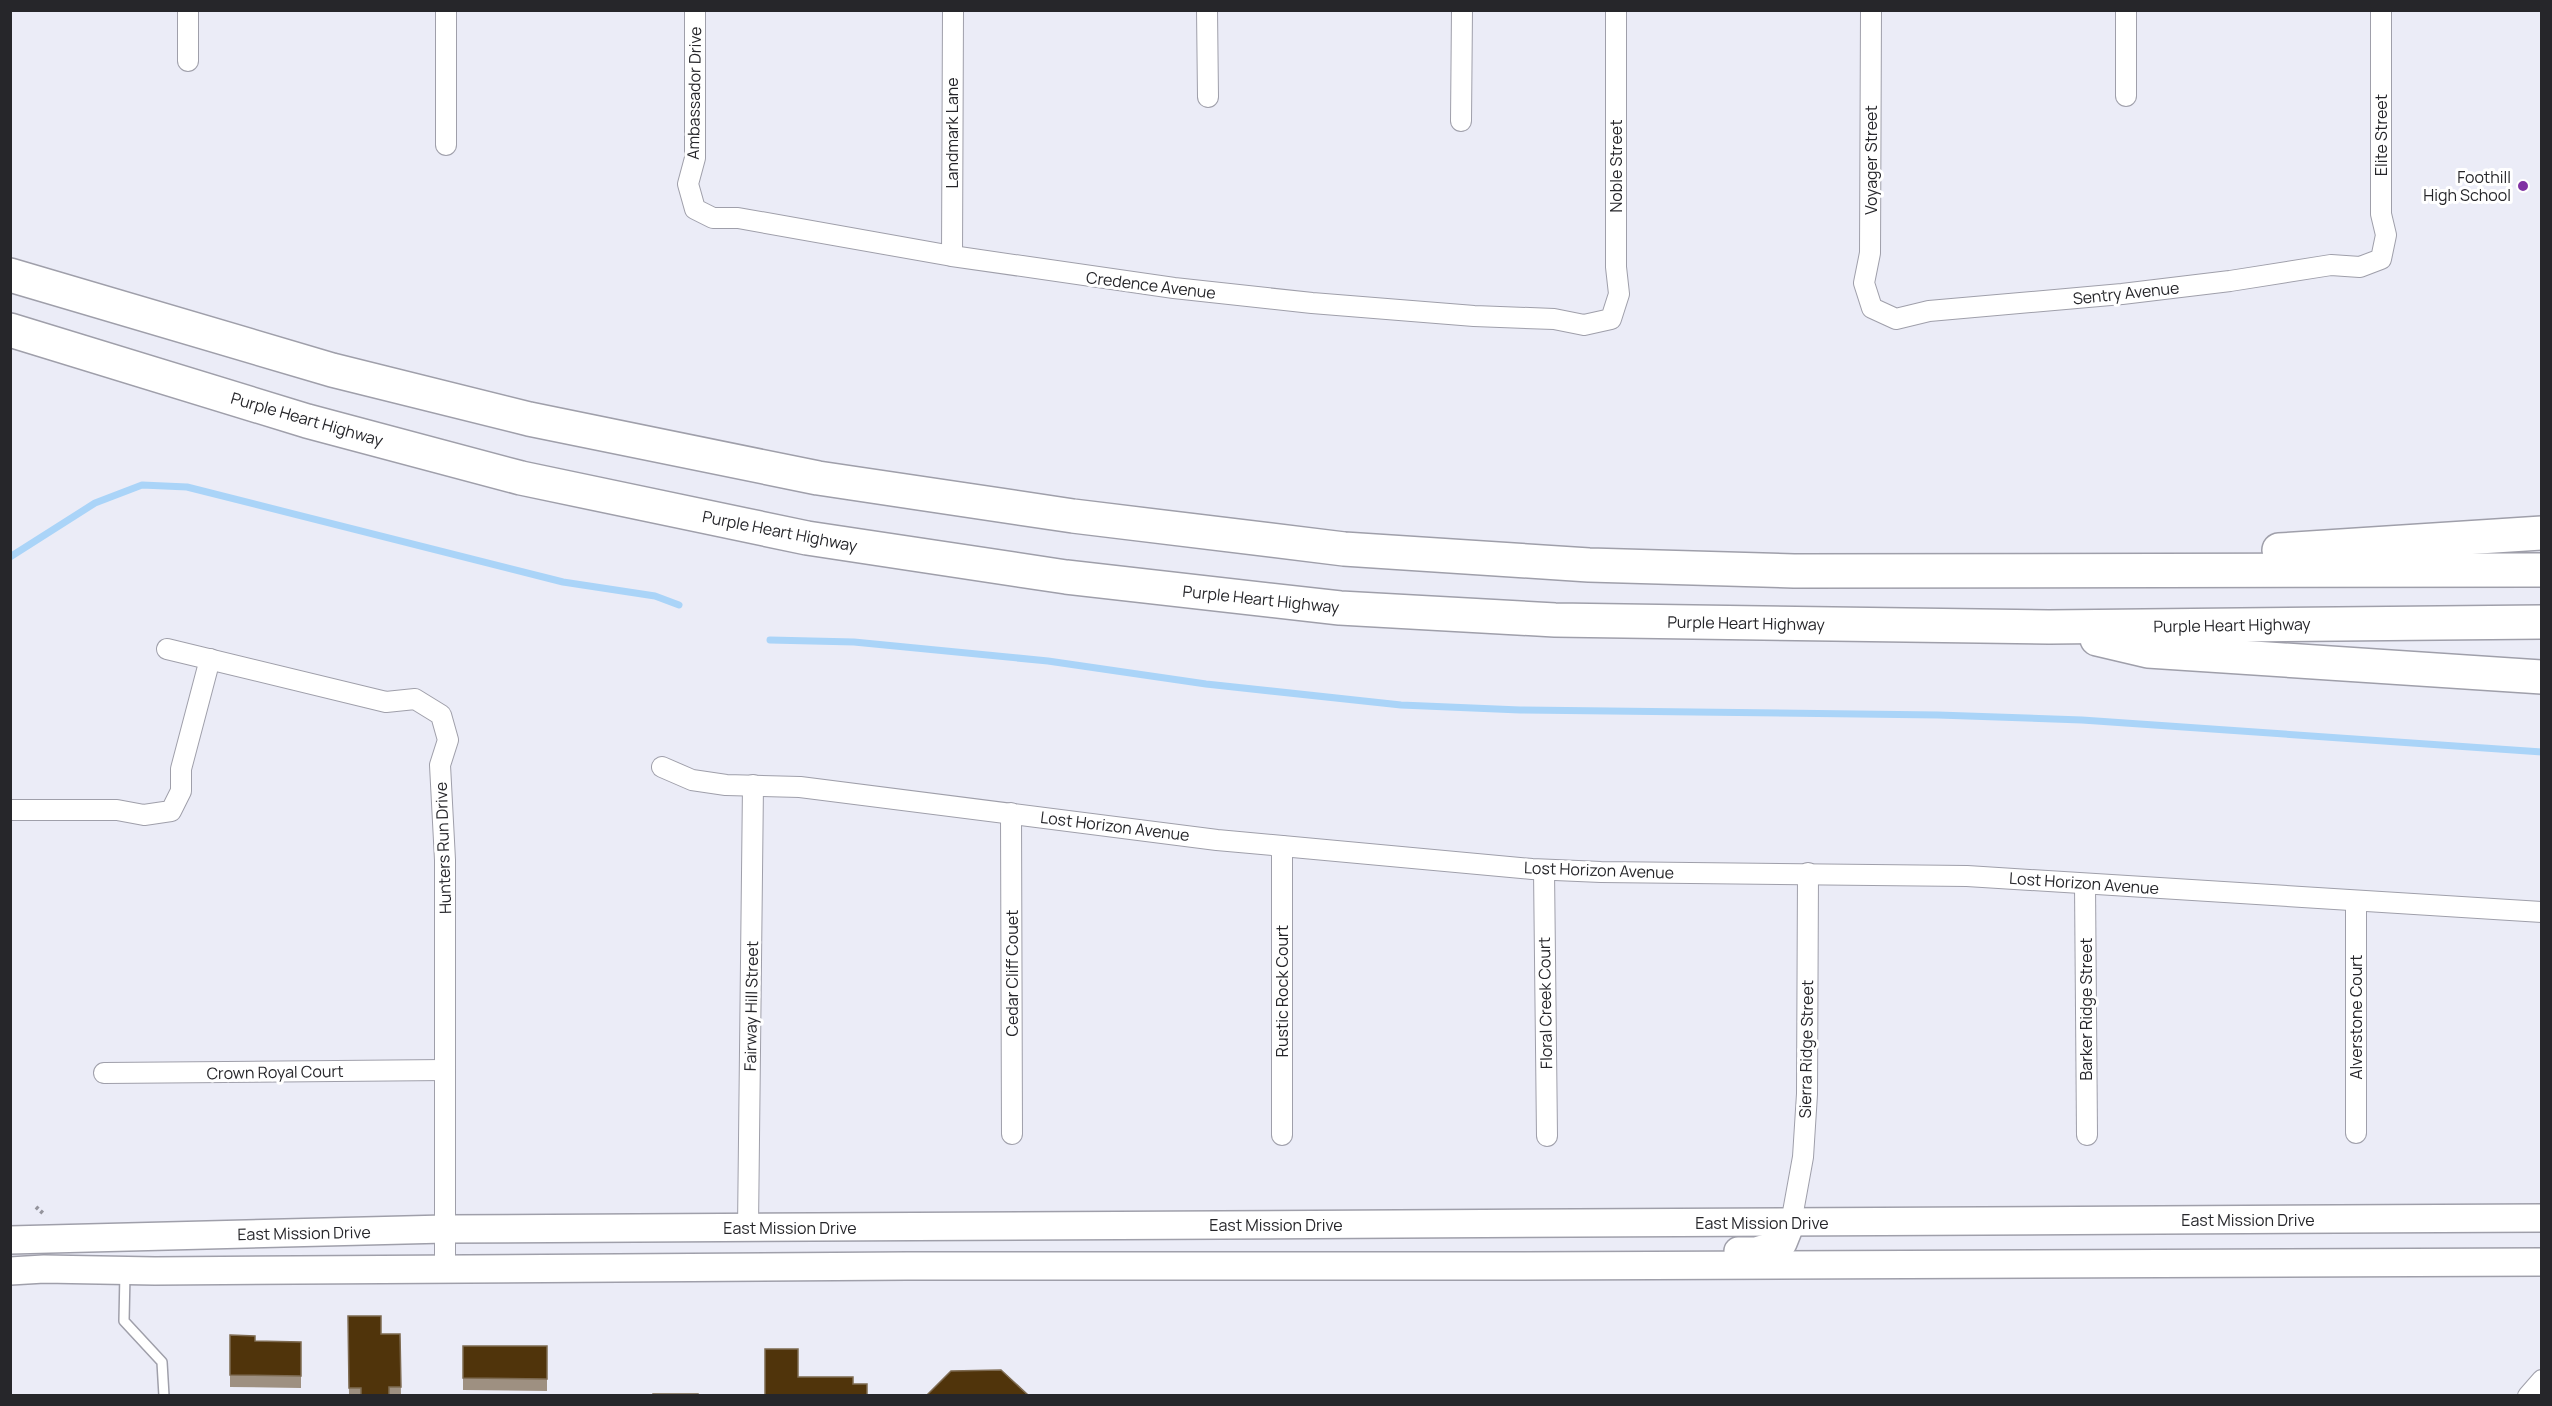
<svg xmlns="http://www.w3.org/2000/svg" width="2552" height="1406" viewBox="0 0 2552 1406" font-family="Manrope,sans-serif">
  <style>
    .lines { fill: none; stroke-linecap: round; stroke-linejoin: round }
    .stream { stroke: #aad4f8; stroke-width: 7 }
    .lane-casing { stroke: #9f9faa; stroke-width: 12 }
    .street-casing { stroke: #9f9faa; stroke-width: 22 }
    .secondary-casing { stroke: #9f9faa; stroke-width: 30 }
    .highway-casing { stroke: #9f9faa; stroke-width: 36 }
    .path { stroke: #94949c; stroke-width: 4; stroke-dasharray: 3 3; stroke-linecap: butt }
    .lane { stroke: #fff; stroke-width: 9 }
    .street { stroke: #fff; stroke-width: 20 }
    .secondary { stroke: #fff; stroke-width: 27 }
    .highway { stroke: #fff; stroke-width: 33 }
    .wall { fill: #9e9081 }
    .building { fill: #50340b; stroke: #7e6b52; stroke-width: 1.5 }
    .poi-dot { fill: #8032a3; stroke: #fff; stroke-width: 2 }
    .labels { text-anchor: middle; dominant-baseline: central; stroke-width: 6; stroke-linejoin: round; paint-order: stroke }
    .street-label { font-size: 16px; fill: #26262a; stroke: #fff }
    .poi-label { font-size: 16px; fill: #26262a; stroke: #fff; text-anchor: end }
  </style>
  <rect width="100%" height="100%" fill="#ebecf7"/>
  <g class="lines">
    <!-- stream -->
    <g class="stream">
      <path d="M10 557 95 503 142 485 187 487 563 582 655 596 679 605"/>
      <path d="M770 640 854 642 1048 661 1206 684 1401 705 1520 710 1938 715 2082 720 2542 752"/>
    </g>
    <defs>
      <path id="lane" d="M125 1273 124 1321 162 1362 164 1396"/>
      <g id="street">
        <path d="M188 10V61"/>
        <path d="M695 10V158L688 184 695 209 713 218H738L952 256 1174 288 1312 303 1474 316 1554 319 1584 325 1611 319 1619 294 1616 267V10"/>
        <path d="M1207 10 1208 97"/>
        <path d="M1871 10 1870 253 1864 283 1872 308 1896 319 1929 311 2122 294 2230 281 2331 265 2360 267 2381 259 2386 235 2381 214V10"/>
        <path d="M2126 96V10"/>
        <path d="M1461 121 1462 10"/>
        <path d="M446 145V10"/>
        <path d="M952 256 953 10"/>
        <path d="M167 649 386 702 415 699 441 715 448 740 440 765 445 860V1268"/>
        <path d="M662 767 692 780 726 785 800 787 1217 840 1532 869 1601 872 1967 876 2542 912"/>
        <path d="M10 810H117L144 815 171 811 181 791V769L210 659"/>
        <path d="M1011 813 1012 1134"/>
        <path d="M1282 846V1135"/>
        <path d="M1544 870 1547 1136"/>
        <path d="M2085 884 2087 1135"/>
        <path d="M2356 901V1133"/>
        <path d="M104 1073 445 1070"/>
        <path d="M1791 1223 1803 1157 1807 1094 1808 873"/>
        <path d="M748 1228 753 785"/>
        <path d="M2528 1396 2542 1380"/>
      </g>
      <g id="secondary">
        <path d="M10 1240 445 1229 2542 1218"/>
        <path d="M1738 1251H1756L1783 1243 1791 1223"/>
        <path d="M10 1271 44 1269 155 1271 907 1266H1516L2542 1262"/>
      </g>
      <g id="highway">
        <path d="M10 275 332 370 529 419 818 478 1073 516 1344 549 1589 565 1794 571 2542 570"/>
        <path d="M10 330 307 421 521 478 807 538 1066 577 1340 608 1555 620 2049 627 2542 622"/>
        <path d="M2279 550 2542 533"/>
        <path d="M2097 639 2148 651 2542 677"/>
      </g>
    </defs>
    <!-- lane casing -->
    <use href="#lane" class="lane-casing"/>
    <!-- street casing -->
    <use href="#street" class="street-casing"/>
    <!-- secondary casing -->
    <use href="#secondary" class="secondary-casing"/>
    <!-- highway casing -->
    <use href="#highway" class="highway-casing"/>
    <!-- path -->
    <path class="path" d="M36 1207 45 1215"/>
    <!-- lane -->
    <use href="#lane" class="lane"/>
    <!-- street -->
    <use href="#street" class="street"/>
    <!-- secondary -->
    <use href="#secondary" class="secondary"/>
    <!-- highway -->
    <use href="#highway" class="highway"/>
  </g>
  <!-- wall -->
  <g class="wall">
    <path d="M348 1316 381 1334H400L401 1395H349Z"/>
    <path d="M230 1335 255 1341 301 1342V1388L230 1387Z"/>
    <path d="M463 1346H547V1391L463 1390Z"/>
  </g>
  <!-- building -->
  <g class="building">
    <path d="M348 1316H381V1334H400L401 1387H389V1395H361V1388H349Z"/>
    <path d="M230 1335 255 1336V1341L301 1342V1376L230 1375Z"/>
    <path d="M463 1346H547V1379L463 1378Z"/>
    <path d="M765 1349H798V1377H853V1384H867V1395H765Z"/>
    <path d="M1001 1370 1028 1395H927L951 1371Z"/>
    <rect x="653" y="1394" width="45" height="1"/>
  </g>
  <!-- markers -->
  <circle class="poi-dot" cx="2523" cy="186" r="6"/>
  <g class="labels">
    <!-- street labels -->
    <g class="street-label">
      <text transform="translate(694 93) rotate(-89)">Ambassador Drive</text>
      <text transform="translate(952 133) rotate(-90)">Landmark Lane</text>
      <text transform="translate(2381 135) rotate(-90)">Elite Street</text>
      <text transform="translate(1871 160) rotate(-90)">Voyager Street</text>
      <text transform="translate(1616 166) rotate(-90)">Noble Street</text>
      <text transform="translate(1151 285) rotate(7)">Credence Avenue</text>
      <text transform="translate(2126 293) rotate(-6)">Sentry Avenue</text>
      <text transform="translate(307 419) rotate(16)">Purple Heart Highway</text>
      <text transform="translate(780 531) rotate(11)">Purple Heart Highway</text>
      <text transform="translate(1261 599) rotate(6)">Purple Heart Highway</text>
      <text transform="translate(1746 623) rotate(1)">Purple Heart Highway</text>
      <text transform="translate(2232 625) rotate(-1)">Purple Heart Highway</text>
      <text transform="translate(1115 826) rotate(7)">Lost Horizon Avenue</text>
      <text transform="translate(443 848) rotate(-92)">Hunters Run Drive</text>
      <text transform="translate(1599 870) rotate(2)">Lost Horizon Avenue</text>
      <text transform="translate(2084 883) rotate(4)">Lost Horizon Avenue</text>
      <text transform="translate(1012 973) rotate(-90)">Cedar Cliff Couet</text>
      <text transform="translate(1282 991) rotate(-90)">Rustic Rock Court</text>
      <text transform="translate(1545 1003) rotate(-91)">Floral Creek Court</text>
      <text transform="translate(751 1006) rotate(-89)">Fairway Hill Street</text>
      <text transform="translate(2086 1009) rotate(-90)">Barker Ridge Street</text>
      <text transform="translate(2356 1017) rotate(-90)">Alverstone Court</text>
      <text transform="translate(1806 1049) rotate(-89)">Sierra Ridge Street</text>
      <text transform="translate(275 1072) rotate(-1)">Crown Royal Court</text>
      <text x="2248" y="1220">East Mission Drive</text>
      <text x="1762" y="1223">East Mission Drive</text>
      <text x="1276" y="1225">East Mission Drive</text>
      <text x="790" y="1228">East Mission Drive</text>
      <text transform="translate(304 1233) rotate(-1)">East Mission Drive</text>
    </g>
    <!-- poi labels -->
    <g class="poi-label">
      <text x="2511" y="177">Foothill<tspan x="2511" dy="18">High School</tspan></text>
    </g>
  </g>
  <!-- border -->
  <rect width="2552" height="1406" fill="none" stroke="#26262a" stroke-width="24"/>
</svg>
